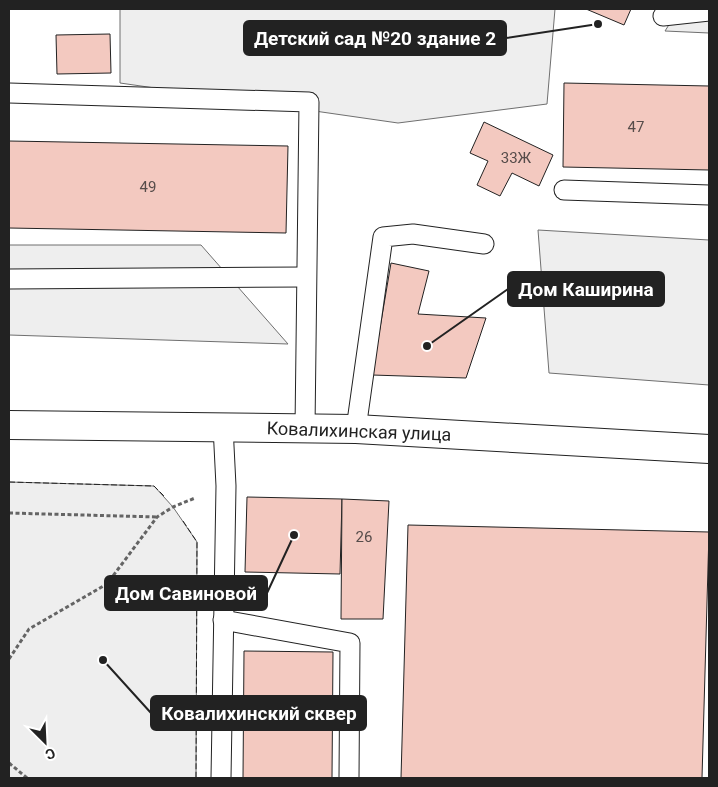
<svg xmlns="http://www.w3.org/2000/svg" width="718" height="787" viewBox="0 0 718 787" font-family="Roboto,sans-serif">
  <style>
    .green { fill: #eee; stroke: #6f6f6f }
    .building { fill: #f3c9c0; stroke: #222 }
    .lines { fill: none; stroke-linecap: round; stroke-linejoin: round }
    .service-casing { stroke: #222; stroke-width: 21 }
    .tertiary-casing { stroke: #222; stroke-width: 30 }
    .path { stroke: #646464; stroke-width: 3; stroke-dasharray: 4 2.5; stroke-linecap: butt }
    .service { stroke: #fff; stroke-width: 19 }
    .tertiary { stroke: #fff; stroke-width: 28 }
    .fence { stroke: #222; stroke-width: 1; stroke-dasharray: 6 2.5; stroke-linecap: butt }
    .labels { text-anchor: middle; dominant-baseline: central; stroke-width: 4; stroke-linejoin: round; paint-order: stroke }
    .number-label { font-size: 15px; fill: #564c4a }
    .street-label { font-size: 18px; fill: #222; stroke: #fff }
    .leader { fill: none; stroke: #222; stroke-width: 2 }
    .callout-dot { fill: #222; stroke: #fff; stroke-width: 2 }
    .callout { fill: #222; stroke: #222; stroke-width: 2 }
    .callout-label { font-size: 19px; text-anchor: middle; font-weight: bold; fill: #fff }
  </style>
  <rect width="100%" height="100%" fill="#fff"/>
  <!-- green -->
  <g class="green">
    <path d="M120 9H555L547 104 398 123 120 83Z"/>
    <path d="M679 9H709V33L665 31Z"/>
    <path d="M538 230 709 240V385L549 373Z"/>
    <path d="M9 245H201L288 344 9 335Z"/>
    <path d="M9 482 154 486 173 507 197 542 196 778H9Z"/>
  </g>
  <!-- building -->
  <g class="building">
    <path d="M586 9H631L624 25Z"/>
    <path d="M110 34 111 73 57 74 56 35Z"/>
    <path d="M564 83 709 86V170L563 167Z"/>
    <path d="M484 122 553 155 539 186 512 173 500 196 477 185 488 161 470 153Z"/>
    <path d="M9 141 288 146 286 233 9 228Z"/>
    <path d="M391 263 429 271 418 314 486 318 466 378 372 375Z"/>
    <path d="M247 497 342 499 340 574 245 572Z"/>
    <path d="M342 499 389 501 383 619H341Z"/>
    <path d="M408 525 709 532 702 778H401Z"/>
    <path d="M244 651 333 652 332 778H243Z"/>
  </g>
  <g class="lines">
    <defs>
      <g id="service">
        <path d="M663 16 709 11"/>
        <path d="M9 93 309 102 305 428"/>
        <path d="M564 190 709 195"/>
        <path d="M9 279 306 277"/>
        <path d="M356 429 383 237 413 234 484 244"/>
        <path d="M223 620 350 643 349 778"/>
        <path d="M221 778 226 486 223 426"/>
      </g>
      <path id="tertiary" d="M9 425 356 429 709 449"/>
    </defs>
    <!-- service casing -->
    <use href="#service" class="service-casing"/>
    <!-- tertiary casing -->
    <use href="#tertiary" class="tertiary-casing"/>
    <!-- path -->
    <g class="path">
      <path d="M9 513 157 517"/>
      <path d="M9 659 29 629 107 584 157 517 173 507 195 498"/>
      <path d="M9 763 27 778"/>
    </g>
    <!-- service -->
    <use href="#service" class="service"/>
    <!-- tertiary -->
    <use href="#tertiary" class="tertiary"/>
    <!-- fence -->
    <g class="fence">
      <path d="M9 482 154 486 164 496"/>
      <path d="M183 521 197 542 196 778"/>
    </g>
  </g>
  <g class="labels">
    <!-- number labels -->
    <g class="number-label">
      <text x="636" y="127">47</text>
      <text x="516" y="158">33Ж</text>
      <text x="148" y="187">49</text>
      <text x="364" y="537">26</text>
    </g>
    <!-- street labels -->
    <g class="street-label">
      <text transform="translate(359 431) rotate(2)">Ковалихинская улица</text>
    </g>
  </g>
  <!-- callouts -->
  <path class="leader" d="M598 24L506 38M427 346L508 289M294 535L267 593M103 660L151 713"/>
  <g class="callout-dot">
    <circle cx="598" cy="24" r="5"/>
    <circle cx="427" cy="346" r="5"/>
    <circle cx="294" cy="535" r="5"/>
    <circle cx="103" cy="660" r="5"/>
  </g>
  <g class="callout">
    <rect x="244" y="21" width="262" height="34" rx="5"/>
    <rect x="508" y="272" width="156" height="34" rx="5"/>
    <rect x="105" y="576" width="162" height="34" rx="5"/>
    <rect x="151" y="696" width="215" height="34" rx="5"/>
  </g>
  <g class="callout-label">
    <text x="375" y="45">Детский сад №20 здание 2</text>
    <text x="586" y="296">Дом Каширина</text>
    <text x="186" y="600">Дом Савиновой</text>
    <text x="259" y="720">Ковалихинский сквер</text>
  </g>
  <!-- border -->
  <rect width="718" height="787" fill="none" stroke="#222222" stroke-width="20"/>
  <!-- north arrow -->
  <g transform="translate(45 742) rotate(156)" stroke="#ffffff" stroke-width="4" paint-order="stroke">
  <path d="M0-4L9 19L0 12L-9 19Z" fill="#222222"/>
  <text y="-8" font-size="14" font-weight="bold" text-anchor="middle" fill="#222222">С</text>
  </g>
</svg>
